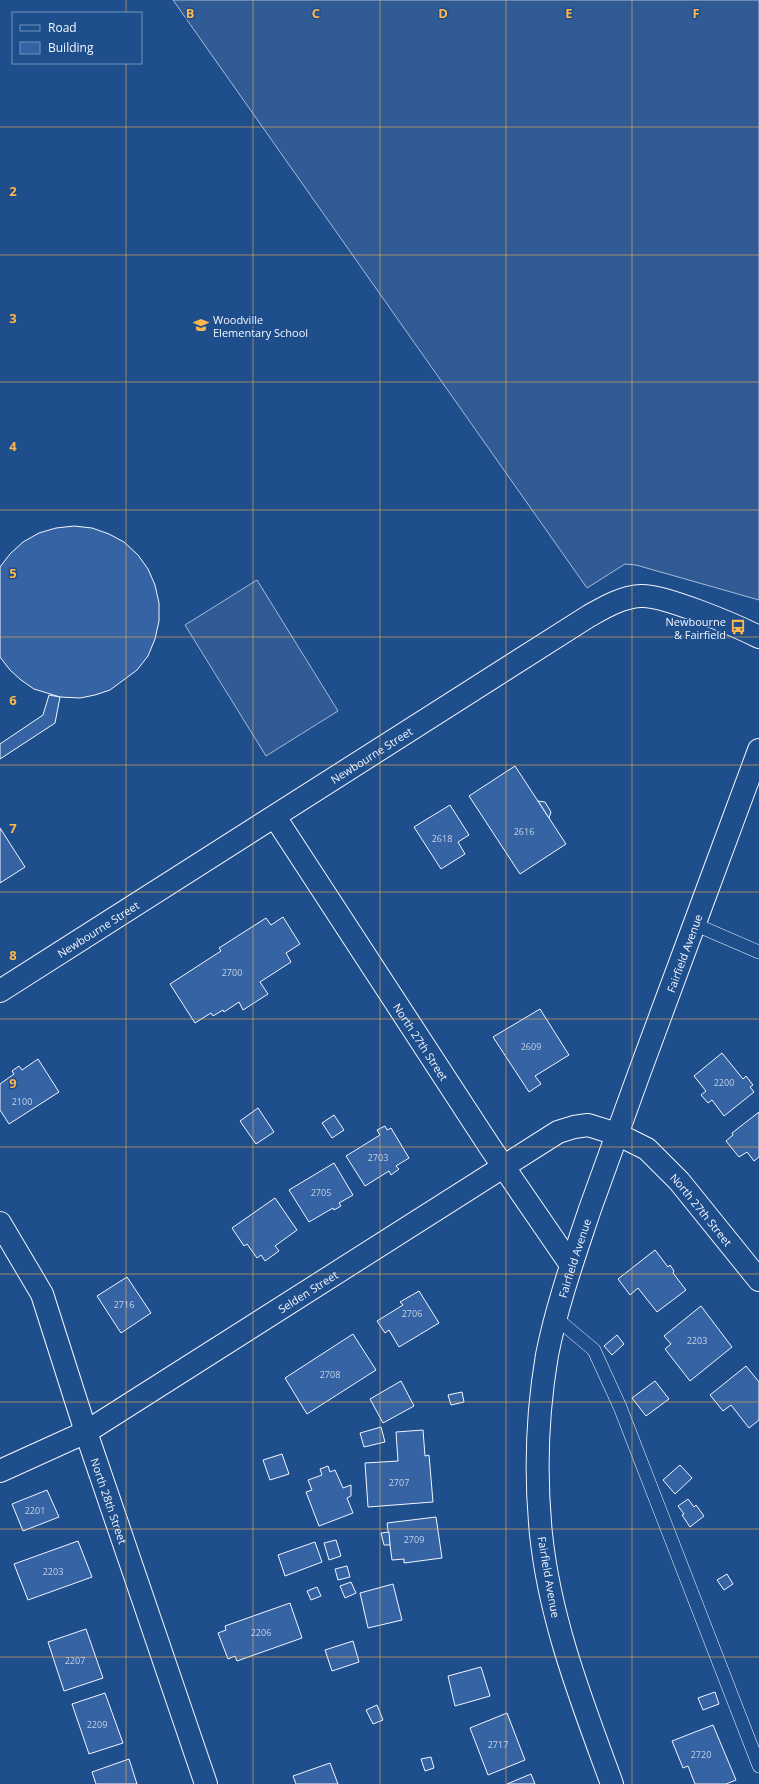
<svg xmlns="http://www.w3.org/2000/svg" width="759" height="1784" viewBox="0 0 759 1784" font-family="'Open Sans',sans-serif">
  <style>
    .built { fill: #305b95; stroke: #a8bbd7 }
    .building { fill: #3563a3; stroke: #f2f6ff }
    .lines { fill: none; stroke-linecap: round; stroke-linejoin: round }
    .lane-casing { stroke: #f2f6ff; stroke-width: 14 }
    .street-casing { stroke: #f2f6ff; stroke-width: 24 }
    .secondary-casing { stroke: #f2f6ff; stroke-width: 24 }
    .lane { stroke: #1f4e8c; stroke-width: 13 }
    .street { stroke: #1f4e8c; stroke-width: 22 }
    .secondary { stroke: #1f4e8c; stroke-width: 22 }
    .grid { fill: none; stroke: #ffb74d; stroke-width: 1; stroke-opacity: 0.55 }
    .labels { text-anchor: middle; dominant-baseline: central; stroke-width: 3; stroke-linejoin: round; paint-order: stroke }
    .number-label { font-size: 9px; fill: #c3d1e8 }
    .poi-label { font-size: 11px; fill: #f2f6ff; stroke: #1f4e8c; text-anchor: start }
    .street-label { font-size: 11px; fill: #f2f6ff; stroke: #1f4e8c }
    .grid-label { font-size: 13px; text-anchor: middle; font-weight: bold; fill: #ffb74d; stroke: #1f4e8c; stroke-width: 3; stroke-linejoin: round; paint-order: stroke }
  </style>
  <rect width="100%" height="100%" fill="#1f4e8c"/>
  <!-- built -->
  <g class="built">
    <path d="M173 0H759V600L636 565 625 564 587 588Z"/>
    <path d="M257 580 338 711 266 756 185 625Z"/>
  </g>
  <!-- building -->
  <g class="building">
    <path d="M74 526 92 528 109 534 124 542 138 555 148 569 155 585 159 603V621L155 639 148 656 137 670 110 690 95 695 80 698 60 697 34 689 21 680 10 670 0 657V567L10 554 23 542 39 533 56 528Z"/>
    <path d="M49 695 60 697 55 723 0 759V744L43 715Z"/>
    <path d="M515 766 566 844 520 874 469 796Z"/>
    <path d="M538 801 545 802 551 812 549 818Z"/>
    <path d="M450 805 469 835 458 842 465 854 441 869 414 827Z"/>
    <path d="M0 828 25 867 0 883Z"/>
    <path d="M283 917 300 944 286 953 291 962 260 982 268 994 243 1010 239 1002 224 1012 223 1010 213 1016 211 1013 195 1023 170 984 221 951 219 948 266 918 271 925Z"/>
    <path d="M540 1009 569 1055 535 1076 541 1084 529 1092 493 1037Z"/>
    <path d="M722 1053 743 1079 746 1076 753 1085 750 1087 754 1092 724 1116 712 1100 708 1103 701 1095 706 1091 694 1076Z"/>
    <path d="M38 1059 59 1092 9 1124 0 1110V1084L14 1074 12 1071 19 1066 22 1070Z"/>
    <path d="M258 1108 274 1132 256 1144 240 1121Z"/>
    <path d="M759 1112V1157L754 1161 747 1152 739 1157 726 1141 733 1135 732 1133Z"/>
    <path d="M334 1115 344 1130 332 1138 322 1123Z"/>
    <path d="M385 1126 387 1130 391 1128 409 1158 396 1166 399 1169 391 1175 389 1171 365 1186 346 1156 380 1135 377 1130Z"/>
    <path d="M334 1163 353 1195 339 1203 341 1206 334 1210 333 1208 309 1222 289 1190Z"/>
    <path d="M275 1198 297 1230 275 1246 279 1251 265 1261 261 1255 257 1258 247 1244 244 1246 232 1228Z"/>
    <path d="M655 1250 668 1267 670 1265 674 1271 673 1273 686 1290 657 1312 638 1288 630 1295 618 1279Z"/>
    <path d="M127 1277 151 1313 121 1333 97 1296Z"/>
    <path d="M419 1291 439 1323 399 1347 389 1330 385 1333 377 1321 403 1305 400 1302Z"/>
    <path d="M701 1306 732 1347 690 1381 665 1349 671 1344 664 1336Z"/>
    <path d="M353 1334 376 1370 307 1414 285 1378Z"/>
    <path d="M617 1335 624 1344 612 1355 604 1346Z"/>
    <path d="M746 1366 759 1382V1420L749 1428 731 1405 723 1411 710 1395Z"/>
    <path d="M401 1381 414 1406 383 1423 370 1399Z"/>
    <path d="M655 1381 669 1399 646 1416 632 1398Z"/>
    <path d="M462 1392 464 1402 451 1405 448 1395Z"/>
    <path d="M381 1427 385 1442 364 1447 360 1433Z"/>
    <path d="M423 1430 425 1456 429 1455 433 1502 368 1507 365 1463 398 1461 396 1432Z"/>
    <path d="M282 1454 289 1474 270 1480 263 1460Z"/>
    <path d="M680 1465 692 1478 675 1494 663 1480Z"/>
    <path d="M328 1466 330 1472 335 1470 343 1488 351 1485V1496L347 1498 353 1513 319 1526 306 1492 312 1490 308 1480 322 1475 320 1469Z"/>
    <path d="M47 1490 59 1517 23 1531 12 1504Z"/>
    <path d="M688 1499 694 1507 696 1505 704 1516 690 1527 682 1515 684 1514 678 1506Z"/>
    <path d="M436 1517 442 1558 404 1563V1559L392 1560 387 1523Z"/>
    <path d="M389 1532 390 1545H384L381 1533Z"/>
    <path d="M336 1540 341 1556 329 1560 324 1543Z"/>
    <path d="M78 1541 92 1577 28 1600 14 1564Z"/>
    <path d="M315 1542 322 1562 285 1576 278 1555Z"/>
    <path d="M347 1566 350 1577 338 1580 335 1569Z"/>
    <path d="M727 1574 733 1584 724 1590 717 1580Z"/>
    <path d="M351 1582 356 1593 345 1598 340 1586Z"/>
    <path d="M393 1584 402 1620 368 1628 360 1593Z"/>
    <path d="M317 1587 321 1596 311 1600 307 1591Z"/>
    <path d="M290 1603 302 1638 237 1661 235 1656 228 1659 218 1633 226 1630 225 1626Z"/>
    <path d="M86 1629 103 1678 64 1691 48 1642Z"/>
    <path d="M353 1641 359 1662 332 1671 325 1650Z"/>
    <path d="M481 1667 490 1696 455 1706 448 1676Z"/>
    <path d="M715 1692 719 1704 703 1710 698 1698Z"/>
    <path d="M105 1693 123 1743 89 1754 72 1704Z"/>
    <path d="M377 1705 383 1720 373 1724 366 1710Z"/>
    <path d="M507 1713 525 1760 488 1775 470 1728Z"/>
    <path d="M713 1725 736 1780 726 1784H695L688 1766 683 1768 672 1741Z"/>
    <path d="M431 1757 434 1768 425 1771 421 1759Z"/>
    <path d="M129 1759 137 1784H96L92 1772Z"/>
    <path d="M330 1763 338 1784H296L293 1776Z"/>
    <path d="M531 1774 535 1784H507Z"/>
  </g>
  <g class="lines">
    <defs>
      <g id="lane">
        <path d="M694 924 759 952"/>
        <path d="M556 1318 594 1350 620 1407 759 1766"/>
      </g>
      <g id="street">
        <path id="s1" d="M275 817 490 1147 571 1265"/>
        <path id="s2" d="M0 991 589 616C605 607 622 597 640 596 663 594 737 626 759 637"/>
        <path id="s3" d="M0 1223 42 1294 86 1432 206 1784"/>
        <path id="s4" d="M0 1471 86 1432 558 1132 574 1127 588 1125 617 1134 647 1149 679 1181 759 1280"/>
      </g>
      <g id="secondary">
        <path id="s5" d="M612 1784C582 1702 550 1621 541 1534 535 1474 537 1414 547 1355 557 1305 574 1257 590 1209 607 1163 623 1117 640 1071 680 964 719 857 759 750"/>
      </g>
    </defs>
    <!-- lane casing -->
    <use href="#lane" class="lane-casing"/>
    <!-- street casing -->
    <use href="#street" class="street-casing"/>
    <!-- secondary casing -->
    <use href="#secondary" class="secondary-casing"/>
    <!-- lane -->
    <use href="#lane" class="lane"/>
    <!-- street -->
    <use href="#street" class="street"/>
    <!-- secondary -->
    <use href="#secondary" class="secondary"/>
  </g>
  <!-- grid -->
  <path class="grid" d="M126 0V13M253 0V1784M380 0V1784M506 0V1784M632 0V1784M126 63V1784M0 127H759M0 255H759M0 382H759M0 510H759M0 637H759M0 765H759M0 892H759M0 1019H759M0 1147H759M0 1274H759M0 1402H759M0 1529H759M0 1657H759"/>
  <!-- icons -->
  <defs>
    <symbol id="school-bare" viewBox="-9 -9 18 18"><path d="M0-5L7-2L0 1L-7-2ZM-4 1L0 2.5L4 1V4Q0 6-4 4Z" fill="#ffb74d" stroke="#1f4e8c" stroke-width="2.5" paint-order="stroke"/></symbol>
    <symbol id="bus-bare" viewBox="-9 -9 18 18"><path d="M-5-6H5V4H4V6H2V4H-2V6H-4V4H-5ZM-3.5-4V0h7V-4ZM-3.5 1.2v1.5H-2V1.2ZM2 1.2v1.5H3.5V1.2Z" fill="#ffb74d" stroke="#1f4e8c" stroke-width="2.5" paint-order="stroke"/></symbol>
  </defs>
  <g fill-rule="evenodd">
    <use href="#school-bare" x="190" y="314" width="22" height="22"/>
    <use href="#bus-bare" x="727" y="616" width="22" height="22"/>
  </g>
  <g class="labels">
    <!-- number labels -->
    <g class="number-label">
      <text x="524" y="831">2616</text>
      <text x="442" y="838">2618</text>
      <text x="232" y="972">2700</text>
      <text x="531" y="1046">2609</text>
      <text x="724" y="1082">2200</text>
      <text x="22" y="1101">2100</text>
      <text x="378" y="1157">2703</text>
      <text x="321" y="1192">2705</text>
      <text x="124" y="1304">2716</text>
      <text x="412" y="1313">2706</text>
      <text x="697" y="1340">2203</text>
      <text x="330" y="1374">2708</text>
      <text x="399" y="1482">2707</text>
      <text x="35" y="1510">2201</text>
      <text x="414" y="1539">2709</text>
      <text x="53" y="1571">2203</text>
      <text x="261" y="1632">2206</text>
      <text x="75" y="1660">2207</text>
      <text x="97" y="1724">2209</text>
      <text x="498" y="1744">2717</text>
      <text x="701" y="1754">2720</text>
    </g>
    <!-- poi labels -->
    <g class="poi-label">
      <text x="213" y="319">Woodville<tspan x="213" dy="13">Elementary School</tspan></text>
      <text x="726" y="621" text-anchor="end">Newbourne<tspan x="726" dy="13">&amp; Fairfield</tspan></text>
    </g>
    <!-- street labels -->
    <g class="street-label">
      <text stroke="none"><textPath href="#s2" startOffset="440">Newbourne Street</textPath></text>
      <text stroke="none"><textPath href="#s2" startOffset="116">Newbourne Street</textPath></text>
      <text stroke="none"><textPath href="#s5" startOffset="865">Fairfield Avenue</textPath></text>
      <text stroke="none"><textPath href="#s1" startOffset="268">North 27th Street</textPath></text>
      <text stroke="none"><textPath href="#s4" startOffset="830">North 27th Street</textPath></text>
      <text stroke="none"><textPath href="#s5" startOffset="541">Fairfield Avenue</textPath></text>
      <text stroke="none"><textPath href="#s4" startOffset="357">Selden Street</textPath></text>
      <text stroke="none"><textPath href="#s3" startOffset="300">North 28th Street</textPath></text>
      <text transform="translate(549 1577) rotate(80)">Fairfield Avenue</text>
    </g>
  </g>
  <g class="grid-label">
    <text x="190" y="18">B</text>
    <text x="316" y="18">C</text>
    <text x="443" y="18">D</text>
    <text x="569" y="18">E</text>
    <text x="696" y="18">F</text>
    <text x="13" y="196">2</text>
    <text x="13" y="323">3</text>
    <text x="13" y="451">4</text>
    <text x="13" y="578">5</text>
    <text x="13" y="705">6</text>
    <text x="13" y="833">7</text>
    <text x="13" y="960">8</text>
    <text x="13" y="1088">9</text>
  </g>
  <!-- legend -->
  <rect x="12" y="12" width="130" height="52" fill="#1f4e8c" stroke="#7391ba"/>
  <rect x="20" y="25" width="20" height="6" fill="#1f4e8c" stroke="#7391ba"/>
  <text x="48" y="32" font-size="12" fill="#f2f6ff">Road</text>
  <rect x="20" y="42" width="20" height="12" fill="#3563a3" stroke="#7391ba"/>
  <text x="48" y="52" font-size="12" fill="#f2f6ff">Building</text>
</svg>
